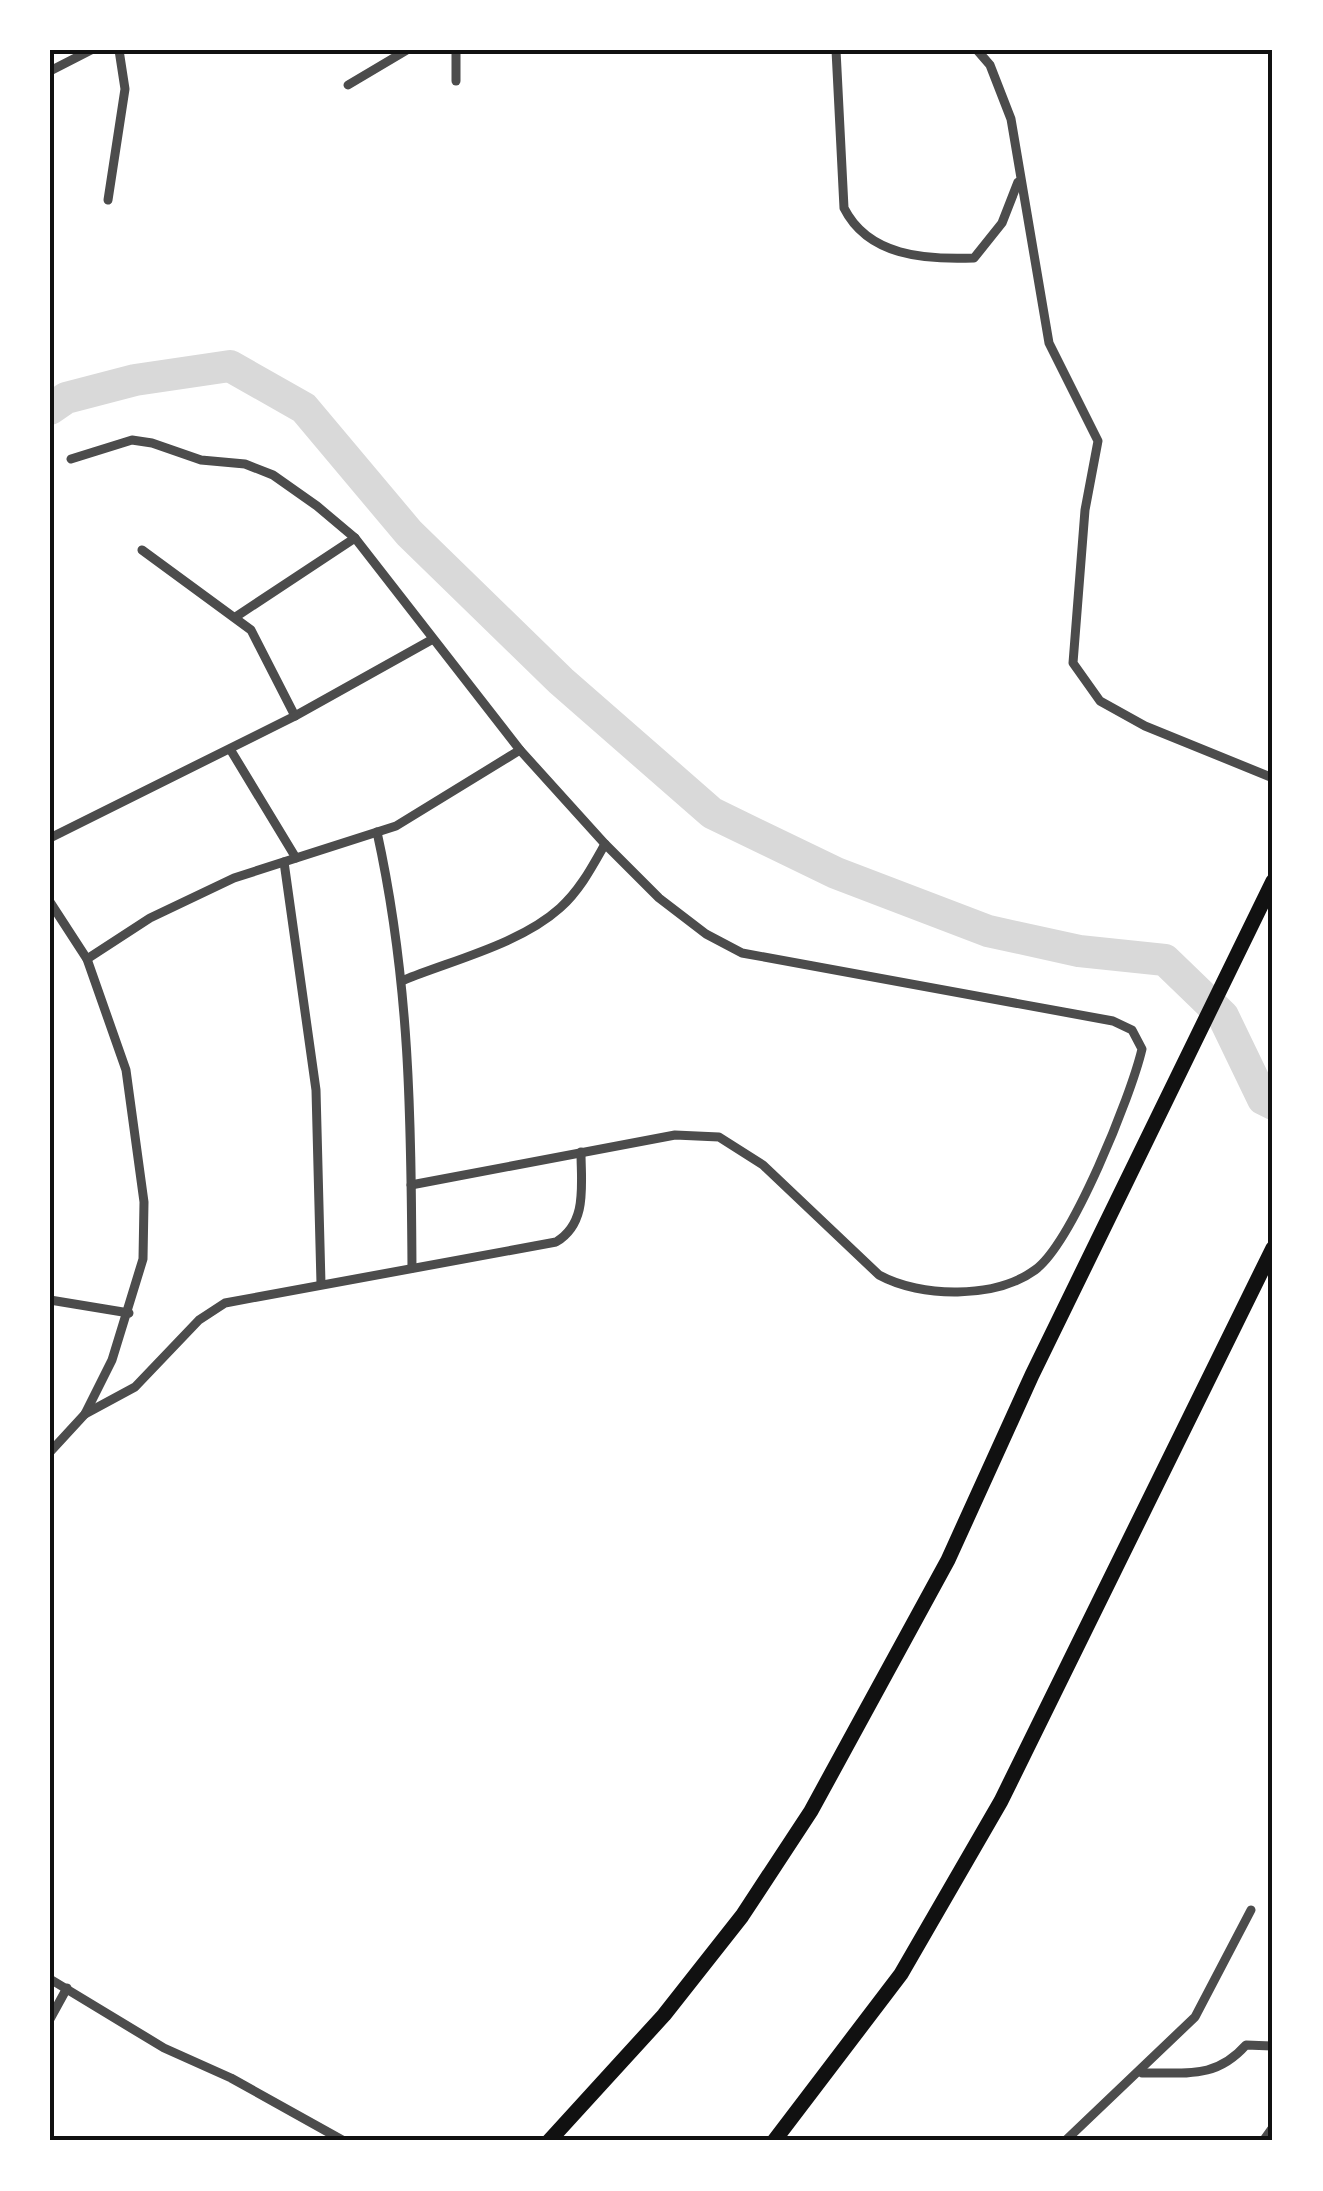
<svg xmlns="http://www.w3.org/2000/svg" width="1323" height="2191" viewBox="0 0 1323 2191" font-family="Karla,sans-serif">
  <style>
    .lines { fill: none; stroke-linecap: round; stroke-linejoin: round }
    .river { stroke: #d9d9d9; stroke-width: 32 }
    .minor { stroke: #4c4c4c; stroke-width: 9 }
    .trunk { stroke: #111; stroke-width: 15 }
    .neatline { fill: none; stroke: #111; stroke-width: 4 }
  </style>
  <rect width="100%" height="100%" fill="#fff"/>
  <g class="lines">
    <!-- river -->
    <path class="river" d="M50 409 66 398 135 380 230 366 304 408 409 533 561 681 712 813 836 873 988 931 1079 951 1165 960 1223 1016 1263 1099 1273 1104"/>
    <!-- minor -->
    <g class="minor">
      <path d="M836 50 844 208C868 256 925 260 974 258L1002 223 1018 182"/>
      <path d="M977 50 990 65 1011 119 1049 343 1098 441 1085 510 1073 663 1100 701 1145 726 1273 778"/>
      <path d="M50 71 91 50"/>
      <path d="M456 81V50"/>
      <path d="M348 85 407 50"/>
      <path d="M108 200 125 89 119 50"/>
      <path d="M71 459 132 440 152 443 201 460 245 464 273 475 317 506 355 538 520 750 605 844 659 898 706 934 742 953 1113 1021 1132 1030 1142 1049C1131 1096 1072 1243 1035 1270 995 1299 921 1298 879 1275L763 1165 719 1137 675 1135 411 1185"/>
      <path d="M142 550 251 630 295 716"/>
      <path d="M237 616 355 538"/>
      <path d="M230 749 296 858"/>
      <path d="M377 832C410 982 411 1116 412 1268"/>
      <path d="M50 838 295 716 433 639"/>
      <path d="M284 862 316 1090 321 1284"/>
      <path d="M50 902 87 959 126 1070 144 1202 143 1259 112 1360 85 1414 50 1452"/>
      <path d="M87 959 150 918 234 878 396 826 520 750"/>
      <path d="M404 980C453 960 520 944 560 908 580 890 592 867 605 844"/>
      <path d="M50 1300 129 1313"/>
      <path d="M85 1414 135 1387 199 1320 225 1303 556 1242C588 1223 581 1185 581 1152"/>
      <path d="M50 1979 164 2048 231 2078 344 2141"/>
      <path d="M50 2019 67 1988"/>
      <path d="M1142 2073C1185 2072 1215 2080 1246 2045L1273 2046"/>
      <path d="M1065 2141 1195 2017 1251 1910"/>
      <path d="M1263 2141 1273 2127"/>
    </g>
    <!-- trunk -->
    <g class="trunk">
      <path d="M549 2141 664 2015 742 1916 811 1811 948 1560 1032 1375 1273 881"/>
      <path d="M774 2141 901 1974 1001 1801 1273 1248"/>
    </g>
  </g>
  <!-- border -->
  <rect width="1323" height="2191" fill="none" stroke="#ffffff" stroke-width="105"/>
  <rect x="52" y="52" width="1218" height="2086" class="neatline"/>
</svg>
